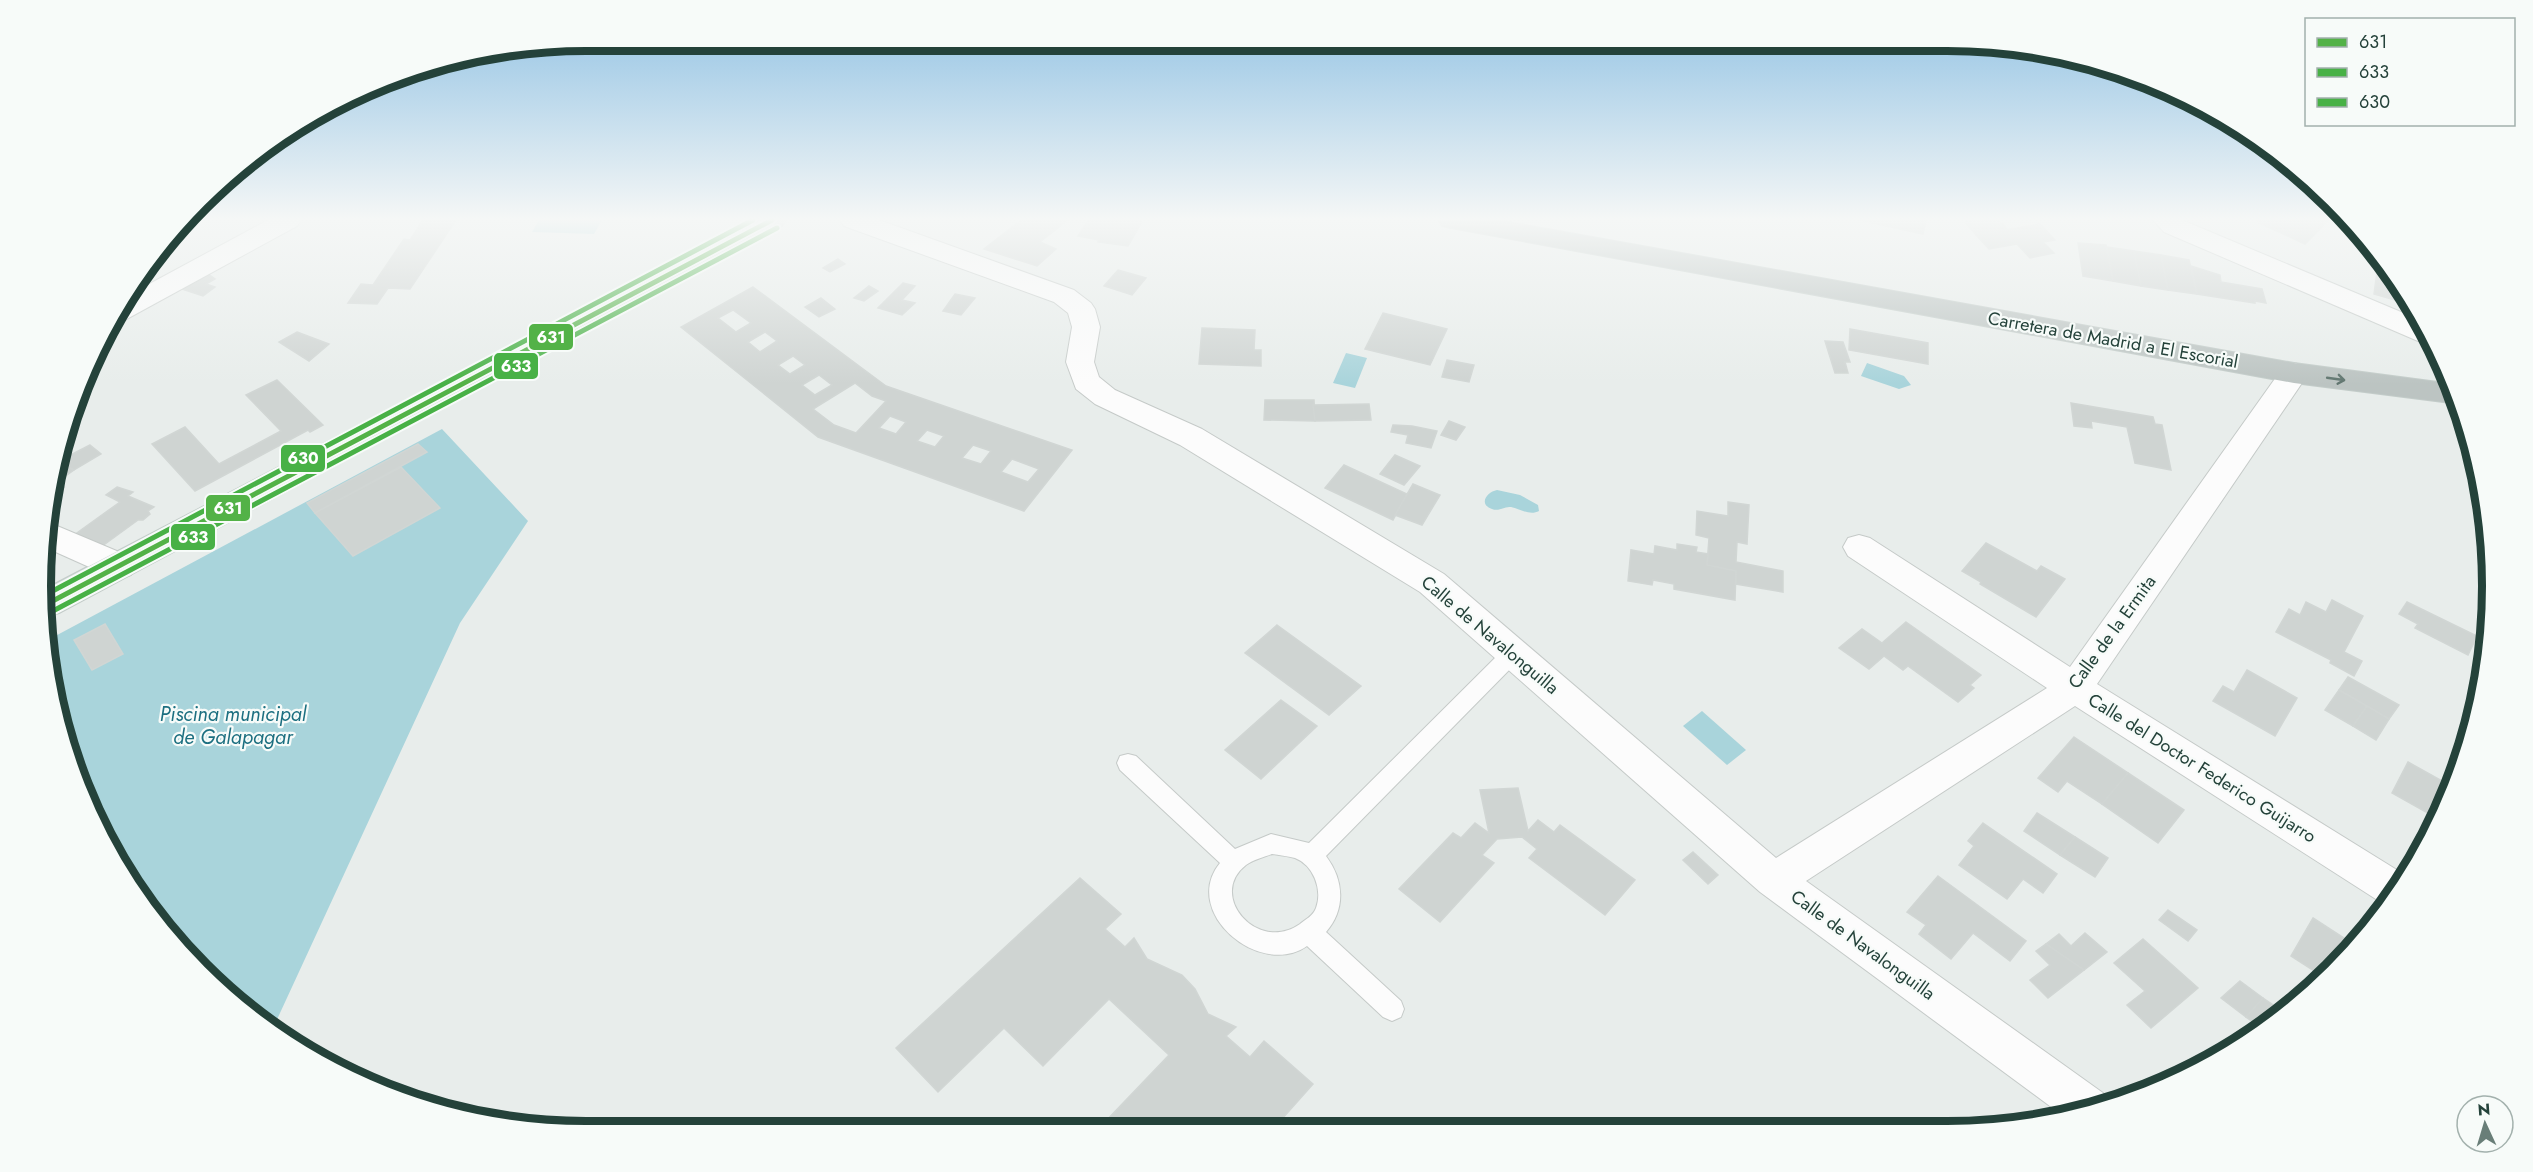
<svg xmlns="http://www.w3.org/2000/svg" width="2533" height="1172" viewBox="0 0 2533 1172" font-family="Jost,sans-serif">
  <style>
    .water { fill: #a9d4db }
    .building { fill: #cfd4d2; stroke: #d1d6d4; stroke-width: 1.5; fill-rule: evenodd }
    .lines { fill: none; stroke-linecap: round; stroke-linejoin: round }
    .lane-casing { stroke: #c5cac8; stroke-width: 2 }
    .street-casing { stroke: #c5cac8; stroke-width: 2 }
    .primary-casing { stroke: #c3ccc9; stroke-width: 2 }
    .highway-casing { stroke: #c3ccc9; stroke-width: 2 }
    .lane { fill: #fcfcfc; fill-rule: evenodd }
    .street { fill: #fcfcfc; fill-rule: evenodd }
    .primary { fill: #cfd7d5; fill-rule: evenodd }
    .highway { fill: #bcc4c2; fill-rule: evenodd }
    .bus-1-casing { stroke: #f7fbf9; stroke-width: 9 }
    .bus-2-casing { stroke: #f7fbf9; stroke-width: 9 }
    .bus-3-casing { stroke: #f7fbf9; stroke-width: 9 }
    .bus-1 { stroke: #53b247; stroke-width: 5 }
    .bus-2 { stroke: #48b146; stroke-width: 5 }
    .bus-3 { stroke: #48b146; stroke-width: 5 }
    .oneway { stroke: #617670 }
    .labels { text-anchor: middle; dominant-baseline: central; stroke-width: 4.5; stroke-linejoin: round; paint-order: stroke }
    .street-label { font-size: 18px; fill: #24423a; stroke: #f7fbf9 }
    .water-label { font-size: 20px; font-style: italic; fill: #1c6f80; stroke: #f7fbf9 }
    .rim { fill: none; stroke: #24423a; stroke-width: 8 }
    .line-badge { stroke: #f7fbf9; stroke-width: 2 }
    .badge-label { font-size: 16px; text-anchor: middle; font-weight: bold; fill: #fff }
  </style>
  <rect width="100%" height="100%" fill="#e8edeb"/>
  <!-- water -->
  <g class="water">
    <path d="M539 220H602L594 234 532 232Z"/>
    <path d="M1346 353 1367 358 1355 388 1333 383Z"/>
    <path d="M1867 363 1904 376 1911 385 1899 389 1861 376Z"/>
    <path d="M442 429 528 521 460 623 274 1026 227 996 113 858 69 761 45 658 46 641Z"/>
    <path d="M1497 490 1520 495 1538 505 1539 511C1530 516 1520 509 1511 507 1504 506 1499 512 1492 509 1478 504 1487 492 1497 490Z"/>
    <path d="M1702 711 1746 750 1727 765 1683 726Z"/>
  </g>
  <!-- building -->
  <g class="building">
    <path d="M423 220H456L410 289 388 288 377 304 348 303 361 284 373 285 404 239 410 240Z"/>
    <path d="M1021 220H1068L1040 242 1056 249 1037 266 984 249Z"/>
    <path d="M1088 220H1135L1142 222 1128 246 1098 242 1099 240 1078 236Z"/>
    <path d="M1859 220H1926L1923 234Z"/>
    <path d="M1976 220H1999L2008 230 1976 235 1965 222Z"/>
    <path d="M2259 220H2297L2319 230 2305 244 2257 222Z"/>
    <path d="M2297 220H2328L2319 230Z"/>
    <path d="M2040 224 2055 240 2043 242 2054 253 2030 258 2017 244 1989 249 1976 235Z"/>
    <path d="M2078 243 2106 245 2113 281 2083 276Z"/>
    <path d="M2107 247 2134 251 2141 286 2113 281Z"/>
    <path d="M2134 251 2161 255 2168 290 2141 286Z"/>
    <path d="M2161 255 2189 260 2197 294 2168 290Z"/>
    <path d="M2379 257 2400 283 2412 305 2374 294Z"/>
    <path d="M838 259 845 264 830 272 823 268Z"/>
    <path d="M2191 266 2220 275 2221 282 2262 289 2266 303 2255 301V303L2197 294Z"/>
    <path d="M1118 270 1146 278 1132 295 1104 286Z"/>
    <path d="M207 273 215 279 206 284 215 287 203 296 179 288Z"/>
    <path d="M903 283 915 286 902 300 915 303 902 315 878 308Z"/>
    <path d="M869 286 878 291 864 301 854 298Z"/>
    <path d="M753 287 886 386 1072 450 1024 511 818 437 681 327ZM733 310 751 323 736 332 718 318ZM765 332 777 341 760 352 748 342ZM793 356 805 365 790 374 778 365ZM819 375 832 385 815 395 802 385ZM855 383 872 396 886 401 856 433 834 425 813 409ZM890 416 906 422 896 434 879 428ZM927 430 944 436 935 447 917 441ZM973 445 991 451 981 464 962 458ZM1012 459 1039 469 1028 482 1001 472Z"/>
    <path d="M955 294 975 298 961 315 943 311Z"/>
    <path d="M821 298 835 309 819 317 805 307Z"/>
    <path d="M1383 313 1447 329 1430 365 1365 349Z"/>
    <path d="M1202 328 1255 330 1254 350H1261V366L1199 364Z"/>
    <path d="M1850 329 1928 343V364L1849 350Z"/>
    <path d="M297 332 329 344 309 361 279 342Z"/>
    <path d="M1825 341 1843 342 1850 362H1845L1848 373H1835Z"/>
    <path d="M1447 360 1474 365 1469 382 1442 377Z"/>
    <path d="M277 380 323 425 310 432 308 430 195 491 152 444 185 427 219 464 281 431 246 395Z"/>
    <path d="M1265 400H1314L1315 421 1264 420Z"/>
    <path d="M2071 403 2153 417 2155 424 2162 425 2171 470 2135 463 2127 427 2091 421 2092 428 2074 426Z"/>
    <path d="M1369 404 1371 420 1315 421 1313 405Z"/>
    <path d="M1449 421 1465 427 1456 440 1441 435Z"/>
    <path d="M1393 425 1412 426 1437 431 1431 448 1406 443 1408 435 1391 432Z"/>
    <path d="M418 444 427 452 315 513 307 503Z"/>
    <path d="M90 445 101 454 74 470 57 462Z"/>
    <path d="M1395 455 1420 466 1404 485 1380 474Z"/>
    <path d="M57 462 74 470 56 483 64 487 50 497 51 480Z"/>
    <path d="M1344 465 1407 494 1393 520 1325 488Z"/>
    <path d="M401 467 440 508 353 556 315 513Z"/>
    <path d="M1413 484 1440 495 1422 525 1395 515Z"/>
    <path d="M117 487 133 492 128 496 154 507 148 511 150 514 143 520H138L101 547 74 535 120 502 106 495Z"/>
    <path d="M1728 502 1749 505 1747 544 1737 542 1736 562 1783 571V592L1736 584V571L1707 565 1709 538 1696 535 1697 511 1728 516Z"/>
    <path d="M1986 543 2037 571 2041 566 2065 579 2036 617 1980 584 1981 582 1962 571Z"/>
    <path d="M1677 544 1697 547 1696 552 1708 554 1707 565 1736 571 1735 600 1674 589V584L1653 580 1652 585 1628 581 1631 550 1654 554 1655 546 1677 550Z"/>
    <path d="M2332 600 2363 616 2344 652 2362 661 2354 676 2330 663 2331 660 2276 632 2289 609 2300 615 2306 602 2326 612Z"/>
    <path d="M2407 602 2477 636 2468 655 2415 628 2418 624 2399 614Z"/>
    <path d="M1906 622 1981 675 1970 685 1974 688 1958 702 1908 666 1903 670 1884 656 1869 669 1839 648 1862 629 1882 643Z"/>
    <path d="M105 624 123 654 92 670 74 640Z"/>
    <path d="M1277 625 1361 686 1329 715 1245 653Z"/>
    <path d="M2247 670 2297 698 2275 736 2213 701 2223 686 2234 692Z"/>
    <path d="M2348 677 2399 705 2389 719 2339 690Z"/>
    <path d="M2339 690 2367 706 2353 726 2325 710Z"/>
    <path d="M1281 700 1317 726 1261 779 1225 750Z"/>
    <path d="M2367 706 2389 719 2376 740 2353 726Z"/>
    <path d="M2074 737 2128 773 2102 804 2067 781 2058 792 2038 778Z"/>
    <path d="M2408 762 2453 787 2435 823 2432 822 2435 817 2392 793Z"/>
    <path d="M2128 773 2184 810 2158 843 2102 804Z"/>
    <path d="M1518 788 1528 831 1538 820 1554 832 1560 825 1635 880 1605 915 1529 858 1537 849 1522 837 1497 839 1482 855 1494 863 1440 922 1399 889 1453 833 1461 838 1475 823 1489 833 1480 790Z"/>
    <path d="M2037 813 2075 837 2060 855 2024 831Z"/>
    <path d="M1983 823 2057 874 2043 893 2023 879 2007 899 1959 865 1974 846 1968 841Z"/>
    <path d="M2075 837 2108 858 2095 877 2060 855Z"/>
    <path d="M1693 852 1718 875 1708 884 1683 860Z"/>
    <path d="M1938 876 2026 941 2010 961 1973 933 1951 959 1919 934 1926 925 1907 912Z"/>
    <path d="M1080 878 1121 914 1105 929 1125 947 1134 938 1147 959 1182 975 1195 989 1208 1014 1236 1027 1226 1036 1250 1057 1264 1041 1313 1084 1273 1129 1112 1130 1104 1123 1169 1055 1109 999 1043 1066 1004 1028 938 1092 896 1048Z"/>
    <path d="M2168 910 2197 930 2188 941 2159 920Z"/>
    <path d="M2313 918 2353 944 2322 976 2291 956Z"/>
    <path d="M2085 933 2107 952 2084 970 2046 944 2059 934 2071 946Z"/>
    <path d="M2143 939 2198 988 2151 1028 2127 1005 2145 991 2114 963Z"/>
    <path d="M2046 944 2084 970 2048 998 2030 980 2050 965 2036 951Z"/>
    <path d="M2240 981 2263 998 2246 1017 2221 998Z"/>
    <path d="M2263 998 2285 1013 2262 1028 2246 1017Z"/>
  </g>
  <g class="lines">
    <defs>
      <path id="lane" d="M1513 645 1520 647 1523 653 1520 659 1326 856C1344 880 1346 909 1326 932L1401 1001 1404 1009 1401 1017 1392 1021 1383 1017 1307 946C1260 979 1180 912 1220 863L1120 770 1117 763 1120 756 1128 754 1136 756 1235 849 1271 834 1309 843 1506 647ZM1272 854C1279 855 1287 856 1295 858 1313 865 1323 889 1316 908 1313 916 1306 919 1300 924 1257 954 1207 895 1246 865 1253 860 1264 857 1272 854Z"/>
      <g id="street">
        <path d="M268 220H301L297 226 123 321 110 323 113 314 129 295Z"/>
        <path d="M840 220H879L1074 290 1091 303 1095 309 1100 327 1094 362 1099 377 1115 390 1202 429 1444 574 1776 858 2047 688 1848 556 1843 547 1848 538 1859 535 1870 538 2070 667 2284 366 2294 363 2304 366 2308 373 2304 380 2097 684 2405 875 2388 905 2382 903 2075 706 1806 881 2103 1093 2107 1103 2062 1115 1760 892 1420 592 1180 445 1095 404 1076 389 1066 362 1072 327 1068 313 1054 302 844 226Z"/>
        <path d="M2153 220H2182L2420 320 2432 342 2418 341 2164 232Z"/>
        <path d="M50 523 131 557 135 566 131 575 119 579 107 575 49 549Z"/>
      </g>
      <path id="primary" d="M752 220H786L782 226 59 613 47 617V588Z"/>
      <path id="highway" d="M1438 220H1498L2294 363 2453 384 2459 404 2294 383 1451 228 1442 226Z"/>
    </defs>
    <!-- lane casing -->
    <use href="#lane" class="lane-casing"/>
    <!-- street casing -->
    <use href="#street" class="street-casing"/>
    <!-- primary casing -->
    <use href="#primary" class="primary-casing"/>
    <!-- highway casing -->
    <use href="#highway" class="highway-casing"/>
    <!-- lane -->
    <use href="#lane" class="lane"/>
    <!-- street -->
    <use href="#street" class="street"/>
    <!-- primary -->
    <use href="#primary" class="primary"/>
    <!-- highway -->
    <use href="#highway" class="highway"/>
    <defs>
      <path id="bus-1" d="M47 604 772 220"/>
      <path id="bus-2" d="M51 612 777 228"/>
      <path id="bus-3" d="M47 594 753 220"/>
    </defs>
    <!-- bus-1 casing -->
    <use href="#bus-1" class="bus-1-casing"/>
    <!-- bus-2 casing -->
    <use href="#bus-2" class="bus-2-casing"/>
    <!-- bus-3 casing -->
    <use href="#bus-3" class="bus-3-casing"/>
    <!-- bus-1 -->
    <use href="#bus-1" class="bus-1"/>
    <!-- bus-2 -->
    <use href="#bus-2" class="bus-2"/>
    <!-- bus-3 -->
    <use href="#bus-3" class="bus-3"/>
  </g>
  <!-- one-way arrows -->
  <defs><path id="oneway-shaft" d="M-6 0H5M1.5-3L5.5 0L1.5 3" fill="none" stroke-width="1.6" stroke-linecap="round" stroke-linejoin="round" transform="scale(1.5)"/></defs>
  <use class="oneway" href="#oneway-shaft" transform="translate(2336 379) rotate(8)"/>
  <!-- sky -->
  <linearGradient id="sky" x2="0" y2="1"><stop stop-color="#8fc1e3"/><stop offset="0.57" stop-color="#f5f7f6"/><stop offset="1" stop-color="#f5f7f6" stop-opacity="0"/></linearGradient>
  <rect width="2533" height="384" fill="url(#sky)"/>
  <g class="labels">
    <!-- street labels -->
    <g class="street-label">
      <text transform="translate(2113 340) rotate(10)">Carretera de Madrid a El Escorial</text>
      <text transform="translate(2112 632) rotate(-54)">Calle de la Ermita</text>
      <text transform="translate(1490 635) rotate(40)">Calle de Navalonguilla</text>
      <text transform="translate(2202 768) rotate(32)">Calle del Doctor Federico Guijarro</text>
      <text transform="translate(1863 945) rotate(36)">Calle de Navalonguilla</text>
    </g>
    <!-- water labels -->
    <g class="water-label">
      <text x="233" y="714">Piscina municipal<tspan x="233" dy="23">de Galapagar</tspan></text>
    </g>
  </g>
  <!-- crop -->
  <path d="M0 0H2533V1172H0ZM586 51H1947A535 535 0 0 1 2482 586V586A535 535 0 0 1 1947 1121H586A535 535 0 0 1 51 586V586A535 535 0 0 1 586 51Z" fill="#f7fbf9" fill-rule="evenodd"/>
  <path class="rim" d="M586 51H1947A535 535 0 0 1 2482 586V586A535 535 0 0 1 1947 1121H586A535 535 0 0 1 51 586V586A535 535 0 0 1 586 51Z"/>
  <g class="line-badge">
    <rect x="528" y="323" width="46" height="28" rx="6" fill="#53b247"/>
    <rect x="493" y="352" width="46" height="28" rx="6" fill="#48b146"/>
    <rect x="280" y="444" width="46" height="29" rx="6" fill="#48b146"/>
    <rect x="205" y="494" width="46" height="28" rx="6" fill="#53b247"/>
    <rect x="170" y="523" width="46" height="28" rx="6" fill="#48b146"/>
  </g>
  <g class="badge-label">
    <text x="551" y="343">631</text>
    <text x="516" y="372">633</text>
    <text x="303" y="464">630</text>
    <text x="228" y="514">631</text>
    <text x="193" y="543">633</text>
  </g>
  <!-- legend -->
  <rect x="2305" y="18" width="210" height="108" fill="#f7fbf9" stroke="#a3b1ad" stroke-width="1.5"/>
  <rect x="2317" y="38" width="30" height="9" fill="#53b247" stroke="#a3b1ad" stroke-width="1.5"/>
  <text x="2359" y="48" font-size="18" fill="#24423a">631</text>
  <rect x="2317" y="68" width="30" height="9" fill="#48b146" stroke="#a3b1ad" stroke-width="1.5"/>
  <text x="2359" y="78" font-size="18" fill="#24423a">633</text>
  <rect x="2317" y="98" width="30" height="9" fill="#48b146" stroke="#a3b1ad" stroke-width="1.5"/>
  <text x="2359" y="108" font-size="18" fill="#24423a">630</text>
  <!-- north arrow -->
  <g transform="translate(2485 1124) rotate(356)"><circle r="28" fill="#f7fbf9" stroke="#a3b1ad" stroke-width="1.5"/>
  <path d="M0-4.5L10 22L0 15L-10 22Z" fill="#697e78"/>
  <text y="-9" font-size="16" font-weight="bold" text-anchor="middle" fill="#24423a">N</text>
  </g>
</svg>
